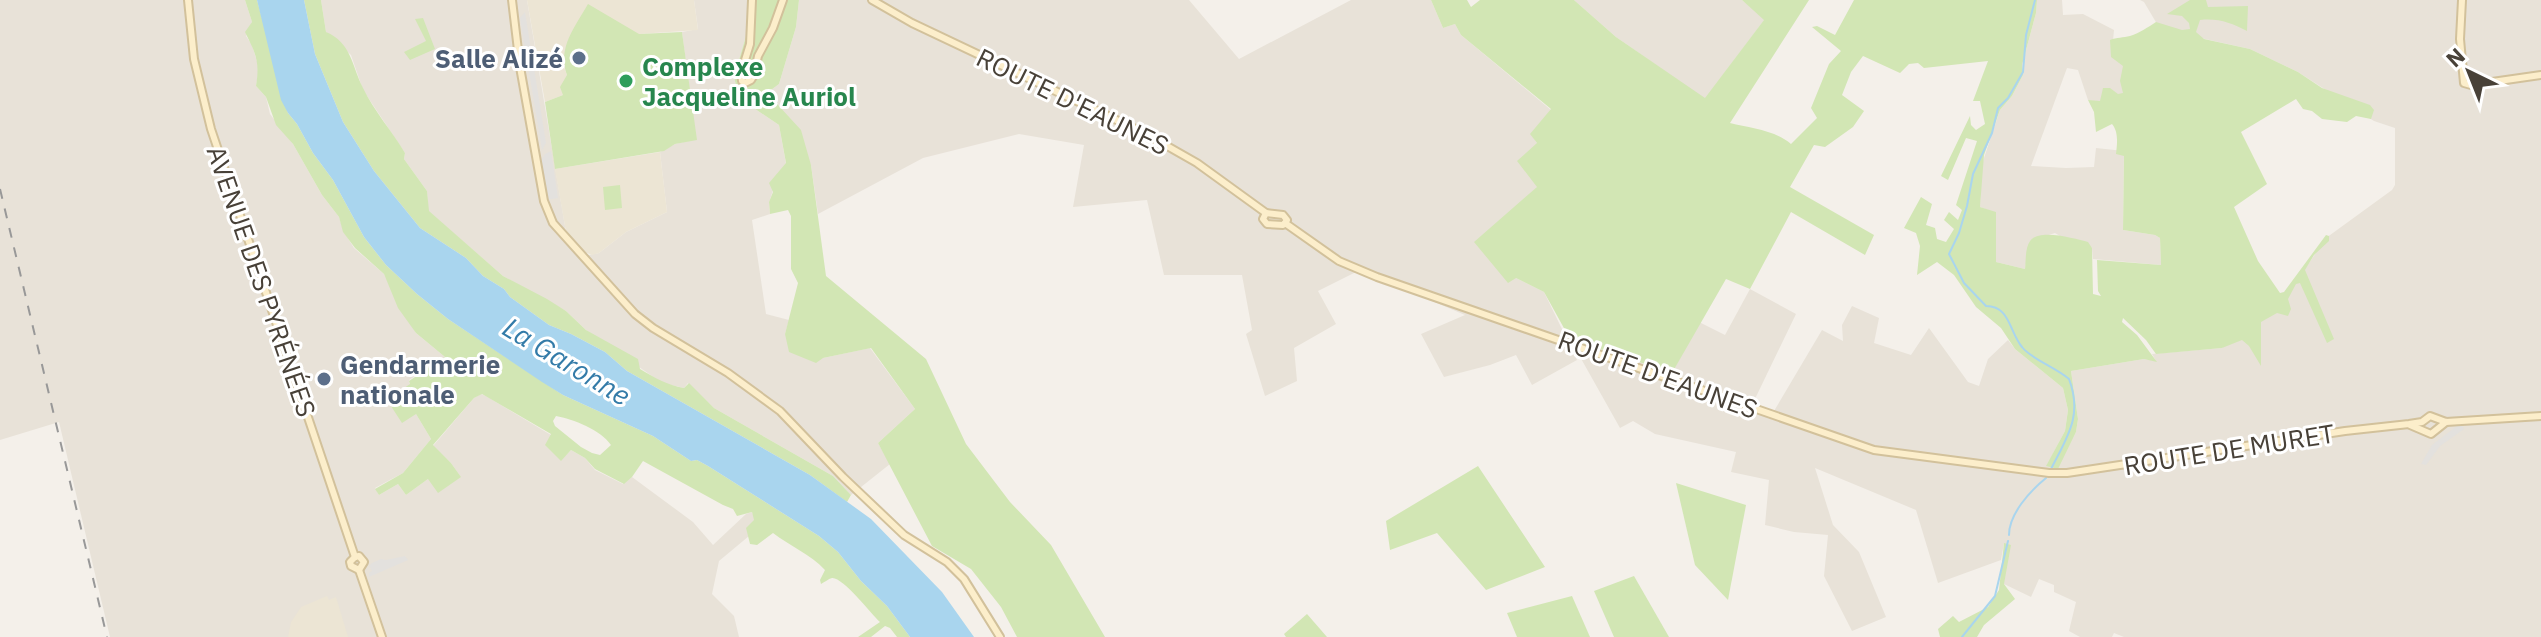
<svg xmlns="http://www.w3.org/2000/svg" width="2541" height="637" viewBox="0 0 2541 637" font-family="'IBM Plex Sans',sans-serif">
  <style>
    .residential { fill: #e8e2d8 }
    .education { fill: #ece5d4 }
    .green { fill: #d2e6b4; fill-rule: evenodd }
    .parking { fill: #e3e1de }
    .water { fill: #a9d5ee }
    .lines { fill: none; stroke-linecap: round; stroke-linejoin: round }
    .stream { stroke: #a9d5ee; stroke-width: 2 }
    .secondary-casing { stroke: #d2c19b; stroke-width: 10 }
    .secondary { stroke: #fceecb; stroke-width: 6 }
    .rail { stroke: #989898; stroke-width: 2; stroke-dasharray: 10 10; stroke-linecap: butt }
    .service-dot { fill: #5c6f8a; stroke: #fff; stroke-width: 3 }
    .leisure-dot { fill: #2e9e5b; stroke: #fff; stroke-width: 3 }
    .labels { text-anchor: middle; dominant-baseline: central; stroke-width: 6; stroke-linejoin: round; paint-order: stroke }
    .service-label { font-size: 26px; font-weight: bold; fill: #4e5e75; stroke: #fff; text-anchor: end }
    .leisure-label { font-size: 26px; font-weight: bold; fill: #27864d; stroke: #fff; text-anchor: start }
    .street-label { font-size: 26px; fill: #484138; stroke: #fff }
    .water-label { font-size: 28px; font-style: italic; fill: #337ba8; stroke: #fff }
  </style>
  <rect width="100%" height="100%" fill="#f4f0ea"/>
  <!-- residential -->
  <g class="residential">
    <path d="M0 0H245L252 22 246 36 252 45 259 68 256 86 266 97 270 114 293 144 322 195 339 217 344 232 354 248 384 274 416 333 445 357 409 380 416 414 431 439 403 473 375 488 379 495 398 484 406 495 428 479 460 476 451 463 433 446 474 398 481 394 486 396 551 435 561 460 571 450 585 458 595 470 623 484 632 477 693 522 713 545 746 514 752 512 755 520 747 528 749 536 719 561 712 594 734 616 739 637H110L59 422 0 440Z"/>
    <path d="M321 0H527L566 232 584 252 589 255 599 253 626 232 667 212 660 152 675 144 696 139 682 32 698 29 694 0H749L748 29 734 77 739 98 779 125 786 164 777 177 769 203 770 214 752 220 766 314 789 320 785 334 823 358 870 348 915 409 878 443 890 464 851 495 833 476 714 408 688 383 684 388 662 383 586 330 566 311 503 276 428 211 427 191 404 159 405 153 363 90 351 55 326 32Z"/>
    <path d="M799 0H1189L1239 59 1351 0H1431L1443 28 1455 24 1461 35 1551 110 1531 134 1537 143V187L1516 278 1544 292 1577 360 1532 385 1516 355 1490 365 1444 377 1421 334 1465 315 1390 283 1356 272 1318 291 1336 324 1294 348 1297 381 1265 396 1246 334 1252 330 1242 275H1164L1147 200 1073 207 1084 145 1019 134 923 158 818 214 811 165 767 93 779 84 796 27Z"/>
    <path d="M1574 0H1742L1765 19 1705 99 1616 37Z"/>
    <path d="M2037 0H2062L2063 15 2083 14 2114 30 2112 51 2131 73 2128 102 2108 105 2088 100 2078 70 2067 68 2031 166 2066 168 2094 167 2096 148 2124 151 2123 230 2155 235 2160 238 2161 265 2093 259 2092 248 2083 241 2065 239 2055 233 2030 241 2025 269 1996 262V213L1980 207 1982 164 2000 110 2012 96 2023 75 2022 65 2036 13Z"/>
    <path d="M2140 0H2541V637H2124L2114 633 2112 637H2080L2069 631 2076 602 2054 592V585L2039 579 2031 597 2004 584V543L2001 560 1938 583 1916 510 1815 468 1833 525 1859 552 1886 617 1852 631 1824 576 1828 535 1794 532 1765 525 1769 480 1731 472 1736 452 1655 434 1633 421 1620 428 1570 339 1672 373 1699 322 1725 335 1750 289 1796 314 1753 403 1774 411 1822 330 1843 341 1842 325 1852 306 1879 318 1874 343 1911 355 1929 328 1968 382 1979 386 1988 359 2008 340 2015 349 2063 388 2068 410 2065 431 2047 465 2057 469 2076 432 2078 419 2071 371 2144 359 2156 361 2152 354 2222 348 2290 291 2326 238 2392 190 2395 185V128L2374 121 2298 72 2250 49 2160 29 2144 2Z"/>
  </g>
  <!-- education -->
  <g class="education">
    <path d="M527 0H694L698 30 639 34 564 67 567 75 563 95 545 102Z"/>
    <path d="M660 152 667 212 626 232 599 253 592 255 582 251 566 232 555 169Z"/>
    <path d="M327 596 329 600 336 597 348 637H288L291 622 301 607Z"/>
  </g>
  <!-- green -->
  <g class="green">
    <path d="M245 0H257L288 113 297 124 313 153 333 180 364 237 386 265 417 294 448 319 563 395 653 436 691 461 697 460 708 466 819 536 838 552 861 581 887 606 910 637H897L890 628 885 626 871 637H858L880 622C871 614 843 577 832 578 828 579 825 582 821 584L820 580 825 570C810 554 790 546 773 533L757 545 750 544 746 528 754 520 752 512 737 516 733 509 723 505 643 461 632 477 624 484 595 469 585 458 571 450 561 461 545 445 551 434 482 394 474 398 433 445 451 463 461 477 438 493 428 479 406 495 398 484 379 495 375 489 403 473 431 439 416 414 402 423 387 400 410 384 409 381 445 357 416 333 398 308 384 274 355 248 343 232 339 217 322 195 293 144 276 125 266 97 256 86C260 62 256 54 245 32L252 22ZM556 416C573 419 601 430 611 445L600 455 592 453 581 447 555 426 553 421Z"/>
    <path d="M304 0H321L326 32C351 42 352 66 363 88 374 111 392 131 405 153L404 159 427 191 429 211 503 276 547 299 566 311 586 330 638 359 640 369C655 378 667 385 684 388L689 383 714 408 833 476 851 495 847 502 810 475 627 371 605 352 571 334 549 325 510 297 504 289 483 276 466 258 420 228 374 171 343 122 315 54Z"/>
    <path d="M749 0H799L796 27 779 84 767 93 801 130 811 165 826 276 926 359 966 444 1010 502 1051 545 1105 637H1017L1001 607 971 569 932 546 878 443 915 409 871 348 823 358 816 363 789 352 785 334 798 283 791 269V216L788 210 770 214 769 202 773 192 769 183 786 163 779 125 739 98 734 77 748 29Z"/>
    <path d="M1431 0H1467L1471 7 1480 0H1574L1616 37 1705 98 1764 20 1742 0H1809L1730 123C1750 128 1775 130 1791 144L1817 118 1811 108 1829 64 1841 51 1812 27 1817 26 1835 35 1854 0H2037L2036 13 2022 65 2023 75 2012 96 2000 110 1984 155 1980 207 1996 212V262L2025 269C2026 261 2025 248 2030 241 2039 228 2076 239 2088 242L2092 248 2093 294 2101 296 2098 291 2097 260 2161 265 2160 238 2155 235 2123 230 2124 156 2116 154C2117 145 2119 132 2112 124L2096 132 2094 112 2088 100 2100 101 2103 88H2110L2118 94 2123 93 2120 81 2123 66 2111 57 2110 40C2117 37 2123 38 2130 36 2140 33 2148 27 2156 22L2182 30 2190 29 2189 23 2182 16 2167 14 2190 0H2206L2208 7 2248 6 2247 31C2231 23 2219 18 2200 20L2196 32 2204 39 2250 49 2298 72 2322 88 2370 105 2374 110 2371 119 2356 116 2347 122 2322 119 2312 111 2303 109 2296 99 2241 132 2267 184 2234 207 2258 261 2280 293 2284 292 2326 235 2329 236V241L2314 255 2305 270 2334 339 2327 343 2300 283 2296 284 2288 299 2291 309 2288 316 2277 313 2261 322V366L2249 346 2242 340 2222 348 2156 354 2146 340 2123 318 2122 322 2137 335 2157 362 2144 359 2071 371 2078 419 2076 432 2058 469 2046 466 2065 431 2068 410 2063 388 2015 349 2001 328 1976 307 1954 275 1937 262 1917 275 1920 246 1916 233 1904 228 1921 197 1932 204 1926 225 1935 228 1937 239 1946 242 1954 229 1944 220 1949 212 1958 220 1962 210 1956 205 1977 141 1966 138 1948 180 1941 176 1970 116 1971 125 1976 130 1985 124 1980 101H1973L1988 61 1924 68 1918 63 1909 64 1900 73 1863 56 1851 72 1842 95 1864 111 1853 127 1825 147 1814 145 1790 187 1874 235 1865 255 1791 212 1750 289 1726 279 1672 373 1570 339 1544 292 1516 278 1508 283 1474 242 1537 187 1517 161 1537 143 1530 134 1551 109 1461 35 1455 24 1443 28Z"/>
    <path d="M588 4 639 34 682 32 697 140 675 144 664 151 555 169 545 102 563 95 560 87 567 75C557 48 575 27 588 4Z"/>
    <path d="M423 18 435 49 410 60 404 52 426 41 415 19Z"/>
    <path d="M620 185 622 208 605 210 603 187Z"/>
    <path d="M1478 466 1545 567 1486 590 1437 533 1390 550 1386 521Z"/>
    <path d="M1676 483 1746 505 1728 600 1695 565Z"/>
    <path d="M2004 543 2011 545 2004 584 2015 599 1984 625 1977 637H1940L1938 629 1953 616 1959 622 1988 607 1999 590Z"/>
    <path d="M1634 576 1669 637H1614L1594 591Z"/>
    <path d="M1572 596 1590 637H1517L1507 613Z"/>
    <path d="M1307 614 1327 637H1286L1284 634Z"/>
  </g>
  <!-- parking -->
  <g class="parking">
    <path d="M525 12 546 143 542 150 520 18Z"/>
    <path d="M551 151 558 198 546 200 539 164 545 154Z"/>
    <path d="M2461 423 2464 429 2440 446 2426 465 2421 464 2432 445Z"/>
    <path d="M405 556 408 560 369 577V573L372 571 369 566 372 563 381 559 386 560Z"/>
  </g>
  <!-- water -->
  <path class="water" d="M257 0H304L315 54 343 122 374 171 420 228 466 258 483 276 504 289 510 297 549 325 571 334 605 352 627 371 810 475 871 519 942 592 974 637H910L887 606 861 581 838 552 819 536 708 466 697 460 691 461 653 436 563 395 542 382 448 319 417 294 386 265 364 237 333 180 313 153 297 124 288 113 281 100Z"/>
  <g class="lines">
    <!-- stream -->
    <g class="stream">
      <path d="M2035 0 2026 35 2023 72 2008 98 1998 108 1992 133 1973 174 1967 206 1959 233 1949 254 1964 283 1986 306C2010 306 2009 331 2022 347 2031 359 2055 367 2069 379 2083 416 2067 437 2051 469"/>
      <path d="M2009 535C2009 514 2030 491 2046 478"/>
      <path d="M1962 637 1995 596 2008 541"/>
    </g>
    <defs>
      <g id="secondary">
        <path d="M188 0 194 59 211 129 355 557"/>
        <path d="M512 0 520 67 544 201 553 223 635 314 653 328 728 373 780 411 843 477 904 535 947 562 964 579 1000 637"/>
        <path d="M752 0 750 44 741 73 742 81 745 83 751 80 754 75 758 56 773 28 783 0"/>
        <path d="M872 0 912 23 1146 134 1197 163 1266 213 1283 215 1287 220 1285 223"/>
        <path d="M2462 0 2460 39 2464 83 2471 85 2541 75"/>
        <path d="M1266 213 1263 219 1267 224 1283 225 1285 223 1339 261 1377 277 1874 450 2049 473H2067L2345 431 2409 424 2422 422 2430 416 2446 422 2541 416"/>
        <path d="M2410 425 2431 434 2446 422"/>
        <path d="M355 557 359 556 364 562 359 570"/>
        <path d="M355 557 350 562 351 566 359 570"/>
        <path d="M359 570 382 637"/>
      </g>
    </defs>
    <!-- secondary casing -->
    <use href="#secondary" class="secondary-casing"/>
    <!-- secondary -->
    <use href="#secondary" class="secondary"/>
    <!-- rail -->
    <path class="rail" d="M0 189 107 637"/>
  </g>
  <!-- markers -->
  <g class="service-dot">
    <circle cx="579" cy="58" r="8"/>
    <circle cx="324" cy="379" r="8"/>
  </g>
  <circle class="leisure-dot" cx="626" cy="81" r="8"/>
  <g class="labels">
    <!-- service labels -->
    <g class="service-label">
      <text x="563" y="58">Salle Alizé</text>
      <text x="340" y="364" text-anchor="start">Gendarmerie<tspan x="340" dy="30">nationale</tspan></text>
    </g>
    <!-- leisure labels -->
    <g class="leisure-label">
      <text x="642" y="66">Complexe<tspan x="642" dy="30">Jacqueline Auriol</tspan></text>
    </g>
    <!-- street labels -->
    <g class="street-label">
      <text transform="translate(1073 101) rotate(26)">ROUTE D'EAUNES</text>
      <text transform="translate(262 281) rotate(71)">AVENUE DES PYRÉNÉES</text>
      <text transform="translate(1658 374) rotate(20)">ROUTE D'EAUNES</text>
      <text transform="translate(2229 449) rotate(-9)">ROUTE DE MURET</text>
    </g>
    <!-- water labels -->
    <g class="water-label">
      <text transform="translate(567 361) rotate(31)">La Garonne</text>
    </g>
  </g>
  <!-- north arrow -->
  <g transform="translate(2469 72) rotate(317)" stroke="#ffffff" stroke-width="6" paint-order="stroke">
  <path d="M0-6L14 30L0 20L-14 30Z" fill="#484138"/>
  <text y="-12" font-size="22" font-weight="bold" text-anchor="middle" fill="#484138">N</text>
  </g>
</svg>
